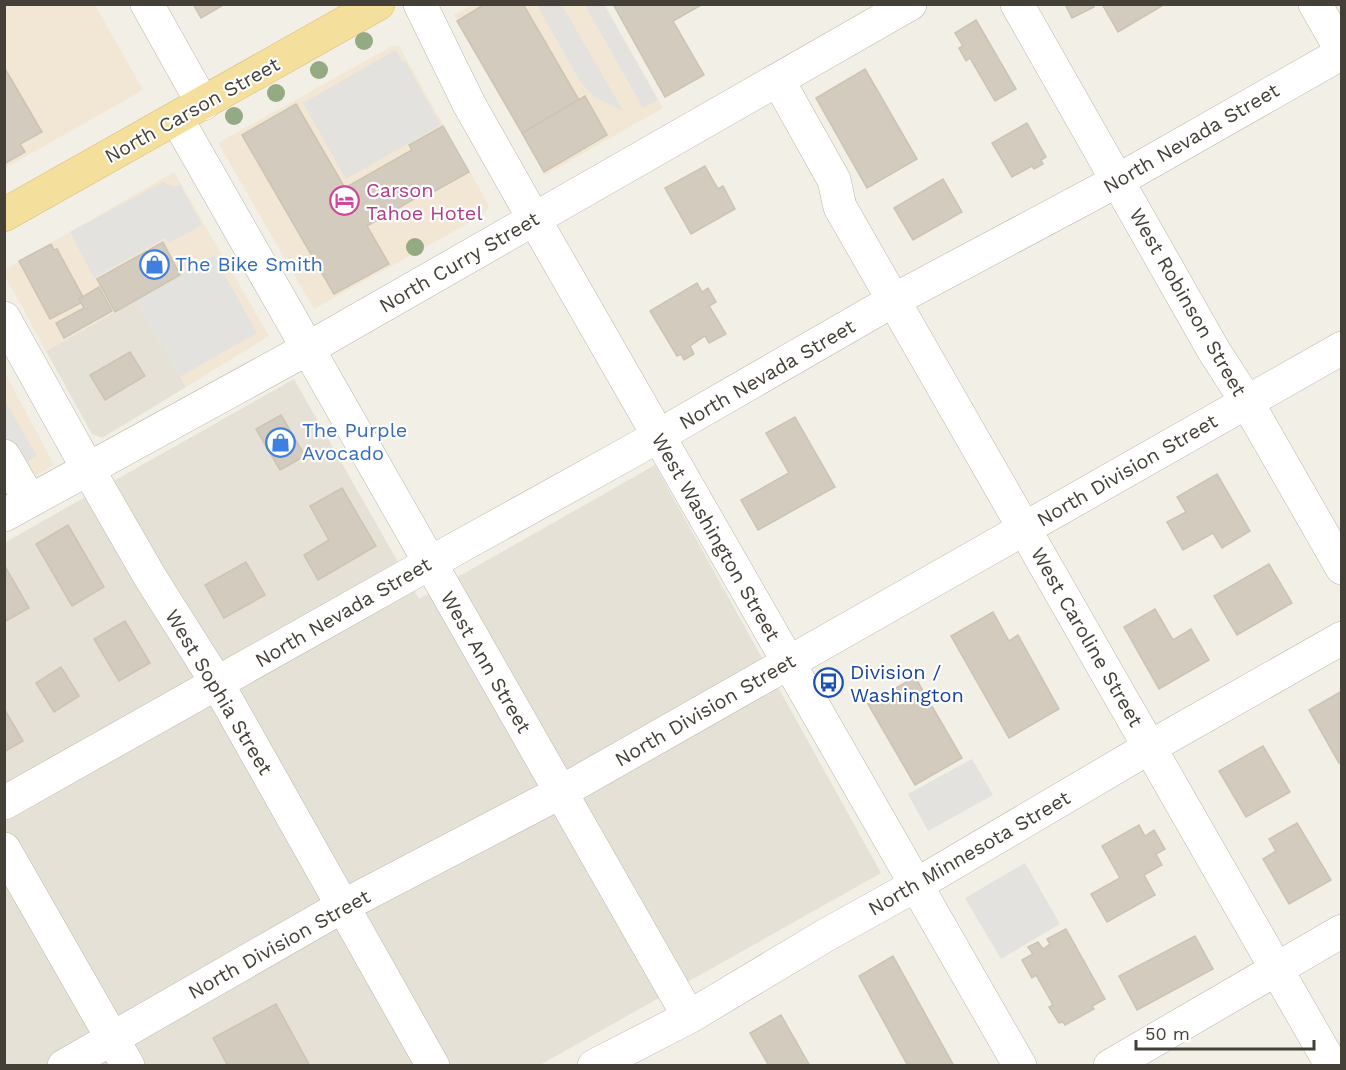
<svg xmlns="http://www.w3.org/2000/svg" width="1346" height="1070" viewBox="0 0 1346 1070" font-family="'Work Sans',sans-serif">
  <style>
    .residential { fill: #e6e1d6 }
    .commercial { fill: #f2e7d4 }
    .parking { fill: #e4e2df }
    .building { fill: #d3cbbe; stroke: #cdc3b2; stroke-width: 1.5 }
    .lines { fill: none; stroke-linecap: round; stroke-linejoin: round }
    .minor-casing { stroke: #bdb7ab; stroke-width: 34 }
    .major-casing { stroke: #d9bc6e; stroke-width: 34 }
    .minor { stroke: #fff; stroke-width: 33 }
    .major { stroke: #f5df9d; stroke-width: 33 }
    .tree { fill: #93aa82 }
    .labels { text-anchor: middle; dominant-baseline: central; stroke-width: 4.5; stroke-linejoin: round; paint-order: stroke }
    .street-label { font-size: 20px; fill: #454037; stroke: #fff }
    .hotel-label { font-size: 20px; fill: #b23c85; stroke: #fff; text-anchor: start }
    .shop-label { font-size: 20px; fill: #366cbe; stroke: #fff; text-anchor: start }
    .transit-label { font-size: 20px; fill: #164399; stroke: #fff; text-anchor: start }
  </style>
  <rect width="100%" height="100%" fill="#f2efe7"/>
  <!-- residential -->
  <g class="residential">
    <path d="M136 300 186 387 102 438 92 434 46 351Z"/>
    <path d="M294 379 419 599 655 465 881 873 540 1065H5L4 543Z"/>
  </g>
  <!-- commercial -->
  <g class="commercial">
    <path d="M5 5H95L143 90 5 168Z"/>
    <path d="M471 5H605L663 108 545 175 454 15Z"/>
    <path d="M392 46H399L489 206 483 215 314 309 218 143Z"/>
    <path d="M174 172 269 336 186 387 136 300 46 351 5 276 4 270Z"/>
    <path d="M4 371 54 465 5 494H4Z"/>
  </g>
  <!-- parking -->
  <g class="parking">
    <path d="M537 5H562L623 111 594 97 580 81Z"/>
    <path d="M585 5H604L658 100 643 108Z"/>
    <path d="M396 50 402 62 405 61 441 125 346 179 303 103Z"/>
    <path d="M163 182 175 187 180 184 202 225 169 243 165 238 94 278 70 232Z"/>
    <path d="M214 255 257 333 180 377 136 300Z"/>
    <path d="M4 399 37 456 5 474H4Z"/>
    <path d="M972 759 993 795 928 831 908 794Z"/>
    <path d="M1025 863 1060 924 1001 959 965 898Z"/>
  </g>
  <!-- building -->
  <g class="building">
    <path d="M193 4H225L201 18Z"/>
    <path d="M485 4H523L579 100 522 133 457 21Z"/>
    <path d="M613 4H703L673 21 704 75 665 97Z"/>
    <path d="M1065 4H1092L1094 7 1072 18Z"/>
    <path d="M1102 4H1165L1118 32Z"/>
    <path d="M976 20 1016 89 995 101 970 58 966 61 959 48 963 46 955 33Z"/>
    <path d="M4 67 42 132 20 144 25 152 4 164Z"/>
    <path d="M865 69 917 159 867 188 816 98Z"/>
    <path d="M585 96 607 135 544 172 522 133Z"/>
    <path d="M296 104 345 188 412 150 409 145 443 126 469 172 435 191 433 188 367 226 389 264 334 294 242 135Z"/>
    <path d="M1027 123 1046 157 1041 160 1043 164 1034 169 1032 166 1012 177 992 143Z"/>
    <path d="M705 166 718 189 723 186 735 209 691 234 665 188Z"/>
    <path d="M943 179 962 212 913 240 894 208Z"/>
    <path d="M163 242 180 275 115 312 97 279Z"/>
    <path d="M51 244 54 250 57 249 83 297 79 299 81 303 50 319 19 261Z"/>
    <path d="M697 283 702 292 708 288 716 302 709 306 726 334 709 343 705 336 690 346 694 354 684 360 681 354 677 356 650 311Z"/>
    <path d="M99 287 112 311 64 338 56 323 84 308 79 299Z"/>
    <path d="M130 352 145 376 105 400 90 375Z"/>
    <path d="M281 415 305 456 280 470 256 429Z"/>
    <path d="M795 417 835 487 758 530 741 500 789 473 766 433Z"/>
    <path d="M1217 474 1250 531 1222 548 1213 533 1183 550 1167 522 1186 512 1177 497Z"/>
    <path d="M342 488 376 546 318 580 304 555 329 540 310 506Z"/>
    <path d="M68 525 104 587 72 606 36 544Z"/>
    <path d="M246 562 265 595 224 618 205 585Z"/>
    <path d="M1269 564 1292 603 1237 635 1214 596Z"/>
    <path d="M6 568 29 608 6 621 4 618Z"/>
    <path d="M1155 609 1173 640 1191 629 1209 660 1159 689 1124 627Z"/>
    <path d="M993 612 1009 641 1018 635 1059 709 1009 738 951 636Z"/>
    <path d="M125 621 150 663 119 681 94 639Z"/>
    <path d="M61 667 79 696 54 712 36 683Z"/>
    <path d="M915 677 962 758 915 785 868 704Z"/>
    <path d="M1342 691V762L1339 763 1309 710Z"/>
    <path d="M6 712 23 741 4 752V713Z"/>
    <path d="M1263 746 1290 792 1246 817 1219 771Z"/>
    <path d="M1297 823 1331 880 1289 904 1263 859 1276 851 1269 839Z"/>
    <path d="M1139 825 1145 836 1154 830 1165 849 1156 854 1162 865 1144 875 1155 895 1107 922 1091 894 1120 878 1102 846Z"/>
    <path d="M1066 929 1105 999 1092 1006 1094 1009 1065 1025 1063 1022 1059 1023 1049 1007 1053 1005 1036 975 1032 978 1022 960 1033 954 1028 947 1038 942 1043 949 1050 944 1047 939Z"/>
    <path d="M1195 936 1213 969 1137 1010 1119 976Z"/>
    <path d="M893 956 954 1066H908L859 976Z"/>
    <path d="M276 1004 310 1066H228L213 1038Z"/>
    <path d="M781 1015 810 1066H769L750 1033Z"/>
  </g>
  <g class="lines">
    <defs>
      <g id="minor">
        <path d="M147 4 203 104"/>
        <path d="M420 4 469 104 521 196 1020 1066"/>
        <path d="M1017 4 1214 351 1247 402 1342 568"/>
        <path d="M1315 4 1342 51"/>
        <path d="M778 80 834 180 840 207 1332 1066"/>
        <path d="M177 119 689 1017"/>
        <path d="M4 318 88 469 150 577 217 683 433 1066"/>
        <path d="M4 456 30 501"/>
        <path d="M4 515 307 349 910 4"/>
        <path d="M4 803 430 563 632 451 894 300 1117 181 1342 53"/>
        <path d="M4 849 128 1066"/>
        <path d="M64 1066 343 906 561 792 1342 348"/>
        <path d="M594 1066 689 1017 826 935 916 885 1150 747 1342 638"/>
        <path d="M1110 1066 1342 931"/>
      </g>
      <path id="major" d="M4 215 378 4"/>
    </defs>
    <!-- minor casing -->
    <use href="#minor" class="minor-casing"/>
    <!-- major casing -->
    <use href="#major" class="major-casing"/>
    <!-- minor -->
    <use href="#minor" class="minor"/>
    <!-- major -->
    <use href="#major" class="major"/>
  </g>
  <!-- trees -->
  <g class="tree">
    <circle cx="364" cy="41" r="9"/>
    <circle cx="319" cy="70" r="9"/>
    <circle cx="276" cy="93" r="9"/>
    <circle cx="234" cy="116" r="9"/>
    <circle cx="415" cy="247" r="9"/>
  </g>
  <!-- icons -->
  <defs>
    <symbol id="hotel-ring" viewBox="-11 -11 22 22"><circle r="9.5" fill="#fff" stroke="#d1479c" stroke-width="1.5"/><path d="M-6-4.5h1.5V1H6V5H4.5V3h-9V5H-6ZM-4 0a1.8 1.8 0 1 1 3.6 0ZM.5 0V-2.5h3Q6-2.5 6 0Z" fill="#d1479c"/></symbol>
    <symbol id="shop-ring" viewBox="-11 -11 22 22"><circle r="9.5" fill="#fff" stroke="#3f7fe0" stroke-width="1.5"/><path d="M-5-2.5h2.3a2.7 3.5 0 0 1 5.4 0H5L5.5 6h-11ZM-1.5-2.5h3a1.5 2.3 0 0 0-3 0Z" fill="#3f7fe0"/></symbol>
    <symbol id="bus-ring" viewBox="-11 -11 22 22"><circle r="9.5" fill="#fff" stroke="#1a4fb4" stroke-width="1.5"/><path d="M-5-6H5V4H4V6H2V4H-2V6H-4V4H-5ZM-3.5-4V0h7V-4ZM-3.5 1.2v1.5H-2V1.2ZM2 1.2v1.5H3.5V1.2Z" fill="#1a4fb4"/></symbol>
  </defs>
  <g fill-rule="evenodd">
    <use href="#hotel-ring" x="328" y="184" width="33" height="33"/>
    <use href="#shop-ring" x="138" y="248" width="33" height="33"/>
    <use href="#shop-ring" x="264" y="426" width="33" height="33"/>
    <use href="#bus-ring" x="812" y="666" width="33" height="33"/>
  </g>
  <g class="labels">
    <!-- street labels -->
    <g class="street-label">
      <text transform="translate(192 110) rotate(-29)">North Carson Street</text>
      <text transform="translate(1191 138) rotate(-30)">North Nevada Street</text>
      <text transform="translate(459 262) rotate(-30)">North Curry Street</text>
      <text transform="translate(1188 302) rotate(60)">West Robinson Street</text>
      <text transform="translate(767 374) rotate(-30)">North Nevada Street</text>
      <text transform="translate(1127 470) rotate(-30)">North Division Street</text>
      <text transform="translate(716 537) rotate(60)">West Washington Street</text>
      <text transform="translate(343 612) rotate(-30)">North Nevada Street</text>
      <text transform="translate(1087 637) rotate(60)">West Caroline Street</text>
      <text transform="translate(486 662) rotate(60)">West Ann Street</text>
      <text transform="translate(219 692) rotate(59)">West Sophia Street</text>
      <text transform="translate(705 710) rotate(-30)">North Division Street</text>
      <text transform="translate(969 853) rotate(-30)">North Minnesota Street</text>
      <text transform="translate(279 944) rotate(-29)">North Division Street</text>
    </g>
    <!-- hotel labels -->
    <g class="hotel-label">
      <text x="366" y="190">Carson<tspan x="366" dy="23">Tahoe Hotel</tspan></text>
    </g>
    <!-- shop labels -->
    <g class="shop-label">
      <text x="175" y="264">The Bike Smith</text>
      <text x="302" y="430">The Purple<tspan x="302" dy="23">Avocado</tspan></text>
    </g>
    <!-- transit labels -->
    <g class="transit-label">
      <text x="850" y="672">Division /<tspan x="850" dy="23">Washington</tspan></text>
    </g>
  </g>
  <!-- border -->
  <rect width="1346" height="1070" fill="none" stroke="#454037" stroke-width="12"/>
  <!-- scale -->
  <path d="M1136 1040v9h178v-9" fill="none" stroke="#454037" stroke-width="3"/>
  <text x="1145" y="1040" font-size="18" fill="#454037" stroke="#ffffff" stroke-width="4.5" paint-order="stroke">50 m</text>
</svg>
